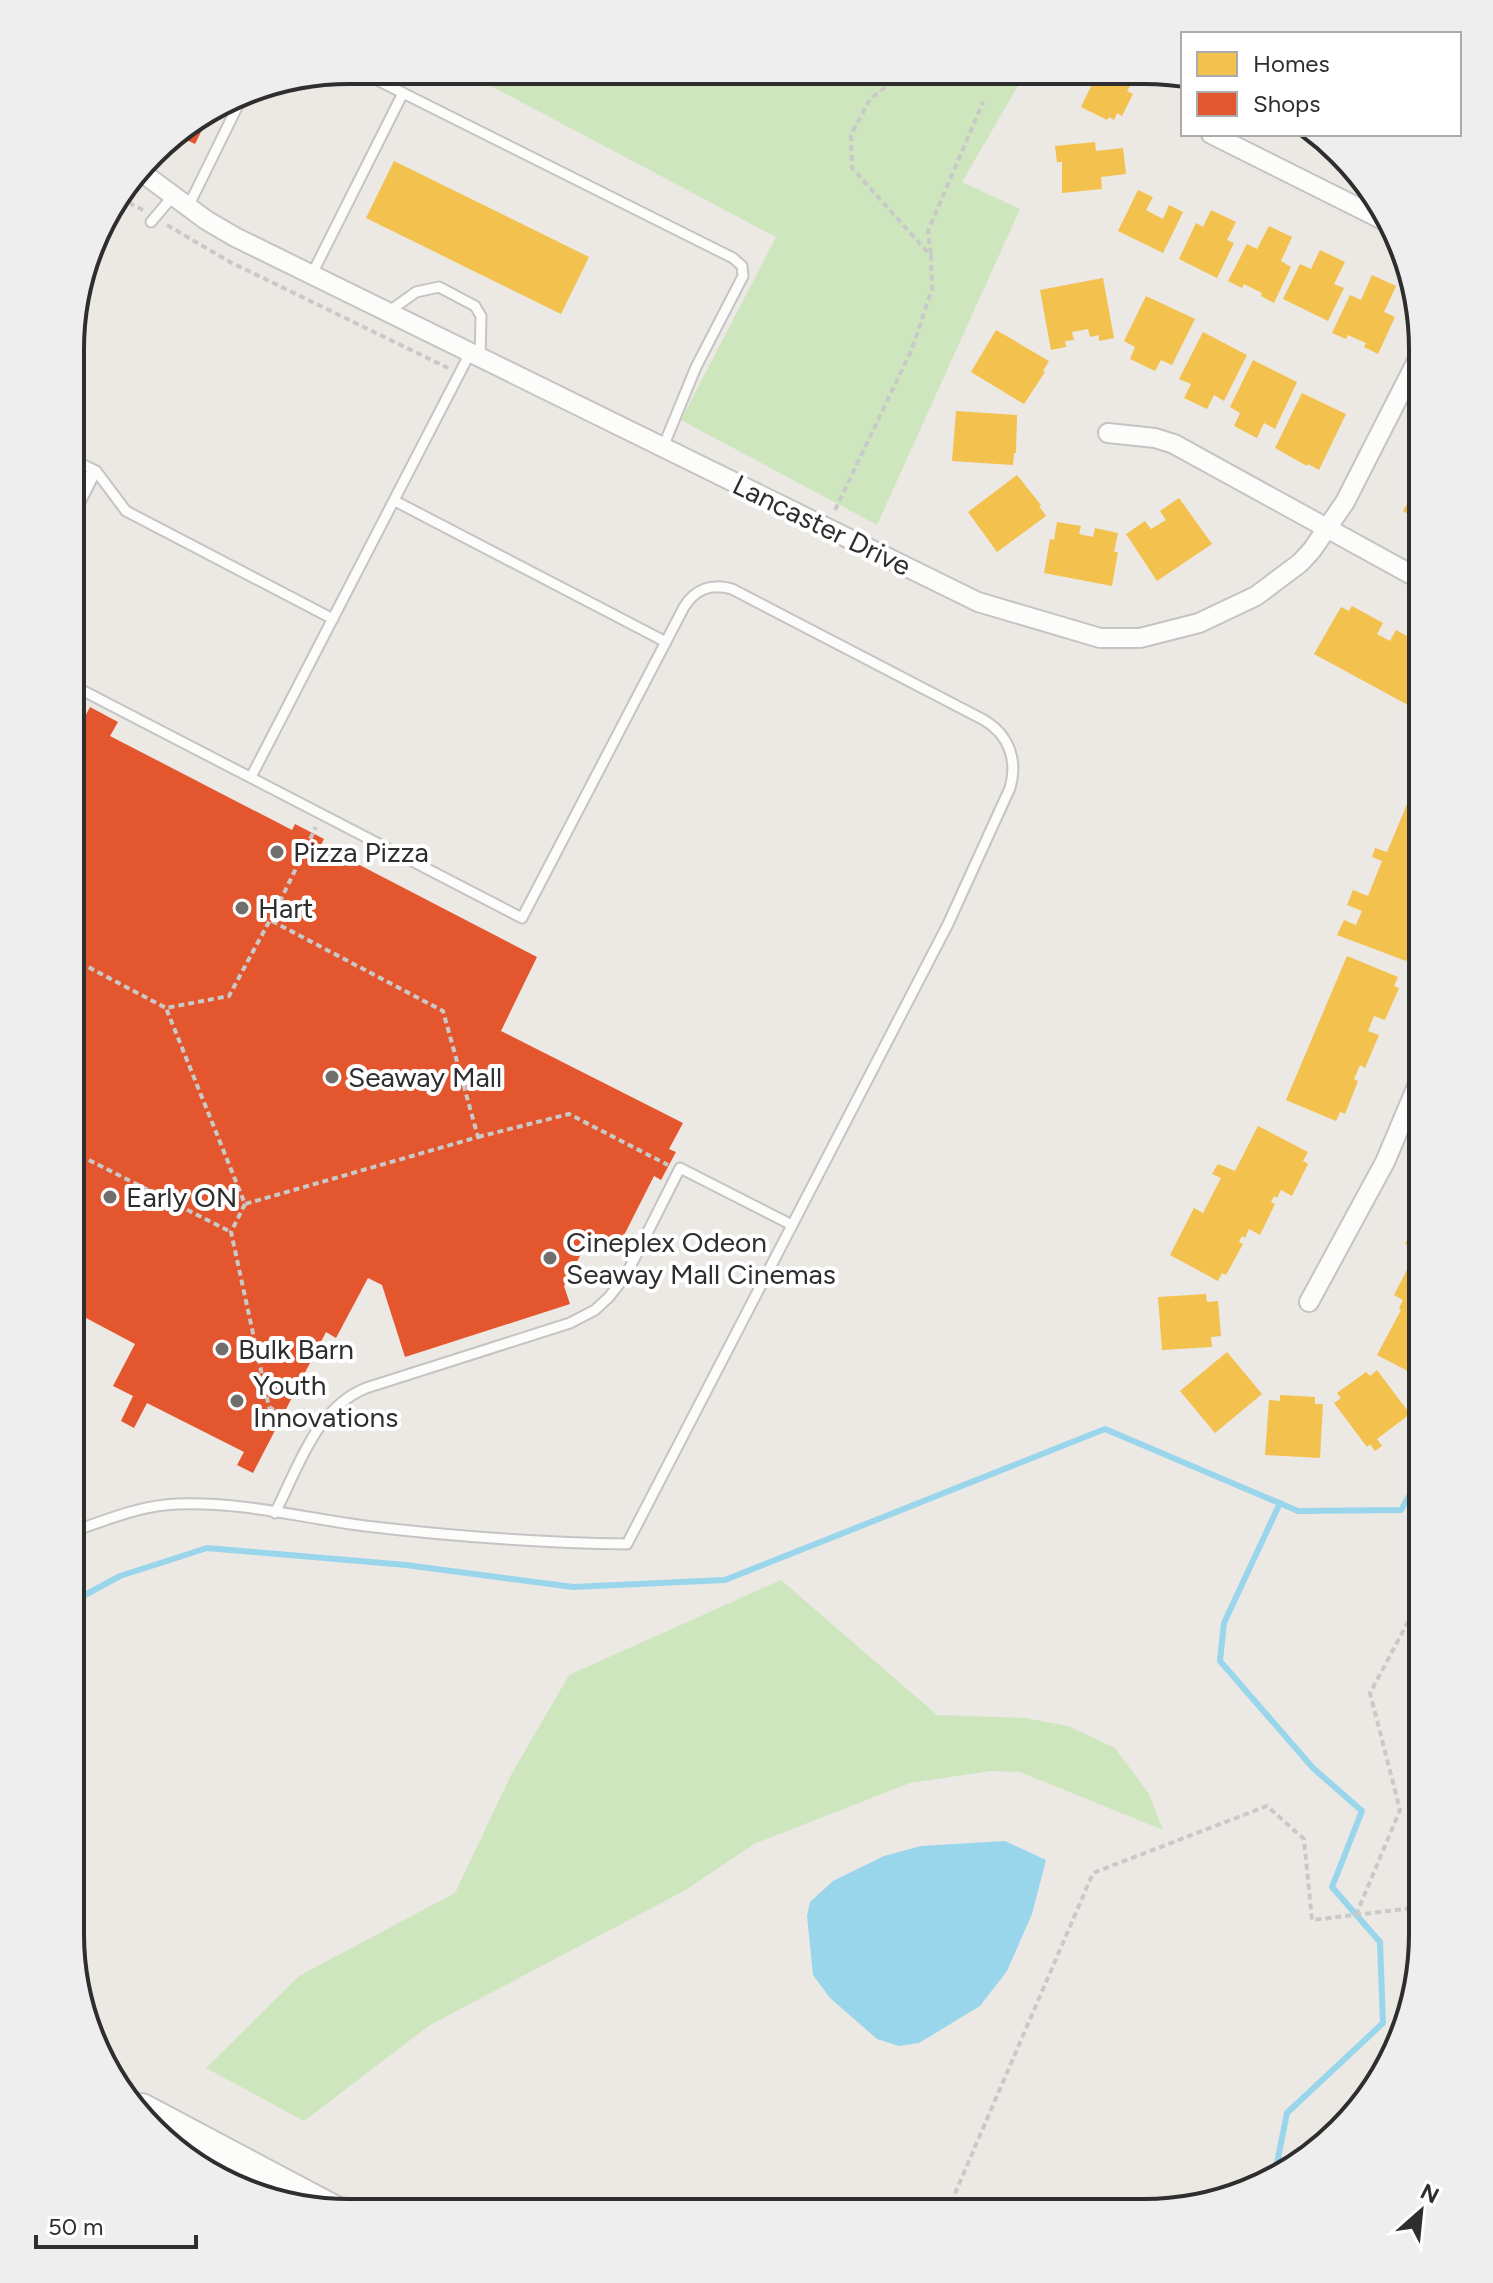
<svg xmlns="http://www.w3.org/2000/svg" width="1493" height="2283" viewBox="0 0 1493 2283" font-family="Figtree,sans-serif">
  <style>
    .green { fill: #cee6be }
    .water { fill: #99d6ec }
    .homes { fill: #f2c14e }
    .shops { fill: #e4572e }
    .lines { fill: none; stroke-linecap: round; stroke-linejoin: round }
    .stream { stroke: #99d6ec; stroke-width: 6 }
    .lane-casing { stroke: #c5c4c5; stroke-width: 13 }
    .street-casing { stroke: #c5c4c5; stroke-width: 22 }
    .secondary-casing { stroke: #c5c4c5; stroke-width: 30 }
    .path { stroke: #c9c9c8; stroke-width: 4; stroke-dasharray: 6 4; stroke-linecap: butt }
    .lane { stroke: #fcfcfb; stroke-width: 9 }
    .street { stroke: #fcfcfb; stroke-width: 18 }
    .secondary { stroke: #fcfcfb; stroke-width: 26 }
    .poi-dot { fill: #706f6e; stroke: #fff; stroke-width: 3 }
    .labels { text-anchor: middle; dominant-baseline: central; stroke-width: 8; stroke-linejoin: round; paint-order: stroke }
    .street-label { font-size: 28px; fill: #2e2e2e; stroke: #fff }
    .poi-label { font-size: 28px; fill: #2e2e2e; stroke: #fff; text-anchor: start }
    .rim { fill: none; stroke: #2e2e2e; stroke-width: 4 }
  </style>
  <rect width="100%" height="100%" fill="#ece8e4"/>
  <!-- green -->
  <g class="green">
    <path d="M493 70 1026 72 962 182 1020 209 877 525 681 420 776 237 487 84Z"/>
    <path d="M781 1580 937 1715 1025 1718 1068 1726 1115 1748 1149 1794 1163 1830 1020 1772 991 1771 910 1783 754 1844 684 1891 430 2025 304 2121 206 2068 299 1976 455 1893 511 1775 569 1675Z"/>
  </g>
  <!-- water -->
  <path class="water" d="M1005 1841 1046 1860 1032 1914 1007 1971 980 2006 919 2043 899 2046 877 2039 830 1998 813 1975 807 1916 810 1902 833 1881 884 1856 921 1846Z"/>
  <!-- homes -->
  <g class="homes">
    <path d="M1098 72H1112L1127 80 1125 83 1130 86 1127 91 1133 94 1122 116 1117 113 1114 120 1109 117 1107 120 1081 107Z"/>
    <path d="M1095 142 1096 151 1123 148 1126 174 1101 177 1102 189 1062 193V162H1057L1055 146Z"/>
    <path d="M394 161 589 257 561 314 366 218Z"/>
    <path d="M1138 190 1153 197 1146 210 1163 219 1169 205 1183 212 1163 253 1118 231Z"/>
    <path d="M1211 210 1236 222 1227 240 1234 243 1217 278 1179 259 1196 223 1203 227Z"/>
    <path d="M1269 226 1292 237 1281 261 1291 267 1274 303 1261 296 1262 293 1244 284 1242 288 1228 281 1247 244 1257 249Z"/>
    <path d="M1320 250 1345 262 1334 284 1344 288 1328 321 1283 299 1300 264 1311 269Z"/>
    <path d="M1372 275 1396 286 1384 312 1395 317 1378 354 1364 347 1366 343 1348 335 1346 339 1332 333 1350 295 1361 300Z"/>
    <path d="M1103 278 1114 338 1099 341V335L1090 337 1088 329 1072 332 1074 340 1065 341 1066 347 1051 350 1040 290Z"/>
    <path d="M1146 296 1195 319 1172 365 1161 360 1155 371 1130 359 1135 347 1124 341Z"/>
    <path d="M996 330 1049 361 1043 371 1045 372 1024 404 971 372Z"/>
    <path d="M1203 332 1247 355 1224 401 1214 395 1207 409 1184 398 1191 384 1179 379Z"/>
    <path d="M1253 360 1297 382 1275 429 1264 423 1257 438 1234 426 1240 413 1230 407Z"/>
    <path d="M1302 393 1346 414 1319 470 1308 464 1307 466 1275 448Z"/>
    <path d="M956 411 1017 415 1016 453H1014L1013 465 952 461Z"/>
    <path d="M1017 475 1041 505 1039 506 1046 516 997 552 968 512Z"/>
    <path d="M1423 475V526L1419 523 1417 525 1409 521 1412 516 1403 511Z"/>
    <path d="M1179 498 1212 544 1157 581 1126 534 1145 521 1151 529 1166 520 1160 511Z"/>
    <path d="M1057 522 1081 526 1079 534 1093 537 1095 528 1118 533 1114 552H1118L1112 586 1044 573 1050 539 1054 540Z"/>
    <path d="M1352 606 1383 623 1377 634 1390 641 1396 630 1423 645V677L1408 705 1314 654 1341 607 1349 611Z"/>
    <path d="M1423 766V922L1421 927 1416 925 1414 931 1418 933 1406 961 1337 935 1344 920 1356 925 1362 911 1347 905 1353 890 1368 896 1382 861 1372 857 1375 848 1387 852Z"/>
    <path d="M1347 956 1398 977 1394 986 1399 988 1385 1020 1374 1016 1368 1031 1379 1035 1365 1068 1360 1065 1354 1079 1358 1081 1345 1114 1340 1112 1336 1121 1286 1100Z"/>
    <path d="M1258 1126 1308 1152 1303 1161 1308 1164 1292 1196 1281 1190 1277 1198 1274 1196 1271 1202 1275 1204 1260 1235 1249 1229 1245 1238 1242 1236 1239 1242 1243 1244 1226 1275 1222 1273 1218 1281 1170 1255 1194 1208 1203 1213 1221 1178 1212 1174 1218 1164 1235 1171Z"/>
    <path d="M1423 1211V1379L1377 1355 1401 1310 1399 1308 1403 1300 1394 1295 1410 1264 1416 1267 1419 1261 1410 1256 1414 1248 1405 1244Z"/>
    <path d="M1206 1294 1207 1302 1218 1301 1221 1336 1211 1337 1212 1347 1162 1350 1158 1297Z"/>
    <path d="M1227 1352 1262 1394 1215 1433 1180 1391Z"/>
    <path d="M1377 1370 1410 1414 1377 1439 1382 1446 1375 1451 1370 1444 1367 1447 1334 1403 1341 1398 1337 1393 1366 1372 1370 1376Z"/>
    <path d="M1280 1395 1315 1397V1404H1323L1320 1458 1265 1455 1269 1400 1280 1401Z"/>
  </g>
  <!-- shops -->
  <g class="shops">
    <path d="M212 110 195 144 174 134 191 123Z"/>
    <path d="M90 707 118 722 110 736 292 830 295 824 324 839 321 845 537 957 501 1031 683 1123 669 1149 676 1152 661 1180 654 1176 615 1253 589 1239 564 1286 570 1304 405 1357 382 1285 368 1278 336 1338 326 1332 253 1473 237 1465 244 1452 147 1403 134 1428 121 1421 133 1396 113 1386 135 1344 71 1310 72 717 82 722Z"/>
  </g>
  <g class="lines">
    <!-- stream -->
    <g class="stream">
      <path d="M70 1603 120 1576 207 1548 406 1565 573 1587 725 1580 1105 1429 1298 1511 1401 1510 1423 1472"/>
      <path d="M1274 2178 1287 2113 1383 2023 1380 1942 1332 1887 1362 1811 1313 1768 1220 1661 1224 1623 1280 1503"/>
    </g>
    <defs>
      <g id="lane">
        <path d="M357 70 733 258 742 266 743 276 696 367 663 447"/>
        <path d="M188 207 245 91"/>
        <path d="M151 222 173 196"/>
        <path d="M312 274 403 93"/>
        <path d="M388 312 416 292 439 287 475 306 481 316 480 358"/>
        <path d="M72 459 96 471 126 511 333 619"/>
        <path d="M72 485 74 487 93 473"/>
        <path d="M395 501 666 642"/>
        <path d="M72 518 96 471"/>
        <path d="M251 777 470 353"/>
        <path d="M275 1513C298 1468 316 1408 366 1388L570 1323 595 1310 609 1297 626 1275 680 1168 792 1225"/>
        <path d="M71 1532C104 1521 141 1505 177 1504 239 1501 303 1518 365 1526 451 1536 540 1543 627 1544L948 924 1010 788C1018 760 1009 735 984 720L732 589C712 583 695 589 684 607L522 918 72 685"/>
      </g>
      <g id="street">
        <path d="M1211 134 1387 222"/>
        <path d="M140 171 206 220 235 237 978 602 1100 638H1140L1199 623 1256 596 1300 563 1312 550 1345 502 1423 349"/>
        <path d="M1108 433 1155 438 1174 444 1423 581"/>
        <path d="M1309 1302 1385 1162 1423 1072"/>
      </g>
      <path id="secondary" d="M142 2107 338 2211"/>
    </defs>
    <!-- lane casing -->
    <use href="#lane" class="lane-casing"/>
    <!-- street casing -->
    <use href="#street" class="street-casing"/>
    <!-- secondary casing -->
    <use href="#secondary" class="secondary-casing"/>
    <!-- path -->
    <g class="path">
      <path d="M120 198 143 210"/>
      <path d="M167 225 230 262 448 368"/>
      <path d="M931 254 928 231 983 102"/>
      <path d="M1414 407 1423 412"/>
      <path d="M835 510 912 349 932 289 931 256 852 168 851 135 870 99 904 72"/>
      <path d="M271 920 316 827"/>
      <path d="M71 958 166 1008 229 996 270 920 443 1011 478 1137 245 1204 166 1008"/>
      <path d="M478 1137 569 1114 668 1165"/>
      <path d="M71 1151 231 1232"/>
      <path d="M245 1204 231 1232 269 1407 302 1427"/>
      <path d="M1356 1915 1400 1810 1370 1693 1423 1594"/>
      <path d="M947 2212 1093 1873 1267 1806 1304 1839 1312 1920 1422 1907"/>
    </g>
    <!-- lane -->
    <use href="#lane" class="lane"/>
    <!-- street -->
    <use href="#street" class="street"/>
    <!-- secondary -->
    <use href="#secondary" class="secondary"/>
  </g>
  <!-- markers -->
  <g class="poi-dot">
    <circle cx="277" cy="852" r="8"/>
    <circle cx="242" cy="908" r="8"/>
    <circle cx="332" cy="1077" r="8"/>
    <circle cx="110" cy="1197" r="8"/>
    <circle cx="550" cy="1258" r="8"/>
    <circle cx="222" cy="1349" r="8"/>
    <circle cx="237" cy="1401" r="8"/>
  </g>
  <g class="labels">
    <!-- street labels -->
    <g class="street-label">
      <text transform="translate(822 525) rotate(26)">Lancaster Drive</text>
    </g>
    <!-- poi labels -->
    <g class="poi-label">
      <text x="293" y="852">Pizza Pizza</text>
      <text x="258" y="908">Hart</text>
      <text x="348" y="1077">Seaway Mall</text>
      <text x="126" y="1197">Early ON</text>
      <text x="566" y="1242">Cineplex Odeon<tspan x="566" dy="32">Seaway Mall Cinemas</tspan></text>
      <text x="238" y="1349">Bulk Barn</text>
      <text x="253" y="1385">Youth<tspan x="253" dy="32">Innovations</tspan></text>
    </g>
  </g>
  <!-- crop -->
  <path d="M0 0H1493V2283H0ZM349 84H1144A265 265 0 0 1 1409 349V1934A265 265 0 0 1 1144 2199H349A265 265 0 0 1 84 1934V349A265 265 0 0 1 349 84Z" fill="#eee" fill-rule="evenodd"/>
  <path class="rim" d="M349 84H1144A265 265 0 0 1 1409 349V1934A265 265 0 0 1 1144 2199H349A265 265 0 0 1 84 1934V349A265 265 0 0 1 349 84Z"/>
  <!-- legend -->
  <rect x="1181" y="32" width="280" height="104" fill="#ffffff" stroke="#ababab" stroke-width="2"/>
  <rect x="1197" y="52" width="40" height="24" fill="#f2c14e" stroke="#ababab" stroke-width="2"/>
  <text x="1253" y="72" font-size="24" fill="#2e2e2e">Homes</text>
  <rect x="1197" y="92" width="40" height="24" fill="#e4572e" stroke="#ababab" stroke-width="2"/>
  <text x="1253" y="112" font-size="24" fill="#2e2e2e">Shops</text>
  <!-- north arrow -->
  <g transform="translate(1421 2211) rotate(27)" stroke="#ffffff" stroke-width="6" paint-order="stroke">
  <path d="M0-6L14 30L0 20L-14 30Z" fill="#2e2e2e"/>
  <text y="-12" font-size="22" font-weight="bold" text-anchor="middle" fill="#2e2e2e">N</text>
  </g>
  <!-- scale -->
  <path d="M36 2235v12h160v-12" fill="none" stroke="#2e2e2e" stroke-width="4"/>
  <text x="48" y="2235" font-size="24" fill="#2e2e2e" stroke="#ffffff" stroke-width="6" paint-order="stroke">50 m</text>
</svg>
